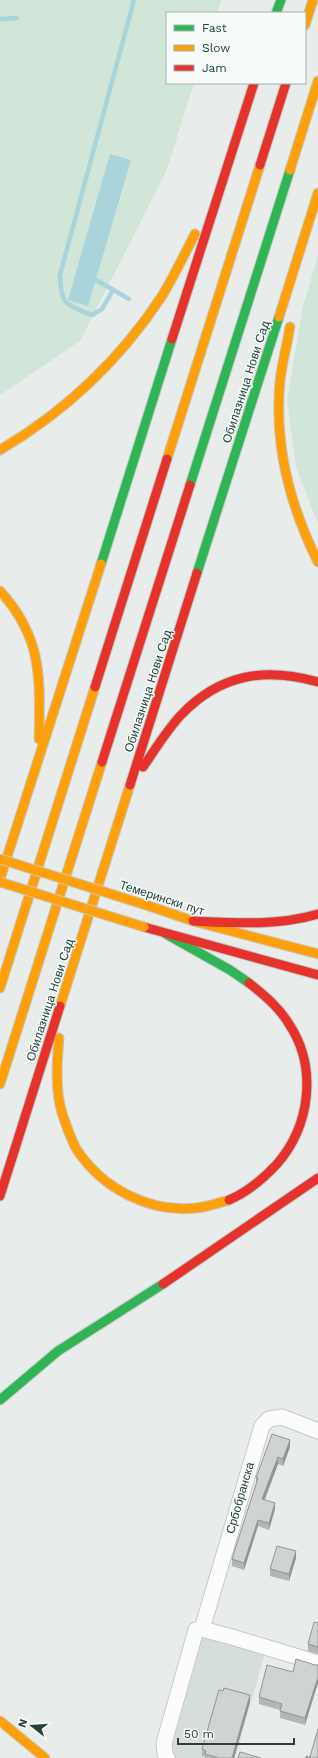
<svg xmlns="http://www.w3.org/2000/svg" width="318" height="1758" viewBox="0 0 318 1758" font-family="'Work Sans',sans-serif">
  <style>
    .built { fill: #d6dedb }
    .green { fill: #d1e6d8 }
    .water { fill: #a9d4db }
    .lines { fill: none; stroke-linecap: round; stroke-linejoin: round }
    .stream { stroke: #a9d4db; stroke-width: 4.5 }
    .street-casing { stroke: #c5cac8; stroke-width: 17 }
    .fast-casing { stroke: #c3cbc8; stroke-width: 11 }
    .slow-casing { stroke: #c3cbc8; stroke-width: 11 }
    .jam-casing { stroke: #c3cbc8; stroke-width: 11 }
    .street { stroke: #fcfcfc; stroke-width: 15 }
    .fast { stroke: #30b455; stroke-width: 9 }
    .slow { stroke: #ff9f0a; stroke-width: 9 }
    .jam { stroke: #e5322d; stroke-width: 9 }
    .slow-bridge-casing { stroke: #c3cbc8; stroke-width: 11; stroke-linecap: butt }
    .slow-bridge { stroke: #ff9f0a; stroke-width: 9 }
    .wall { fill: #b2b6b5 }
    .shaded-wall { fill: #919493 }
    .building { fill: #cfd4d2; stroke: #919493 }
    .labels { text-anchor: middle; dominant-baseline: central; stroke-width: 3; stroke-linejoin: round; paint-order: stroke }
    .street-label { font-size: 12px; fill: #24423a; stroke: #f7fbf9 }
  </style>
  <rect width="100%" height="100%" fill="#e8edeb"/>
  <!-- built -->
  <path class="built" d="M200 1631 266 1650 235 1758H174L168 1745Z"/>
  <!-- green -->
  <g class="green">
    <path d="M0 0H221L217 13H167V83H194L166 172 80 341 0 395Z"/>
    <path d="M318 255V524L296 467 287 400 303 306Z"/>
  </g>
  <!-- water -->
  <path class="water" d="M110 154 131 160 88 306 68 300Z"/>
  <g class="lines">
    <!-- stream -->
    <g class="stream">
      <path d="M0 19 17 18"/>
      <path d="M96 280 129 299"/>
      <path d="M113 290 102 309 92 315C65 304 61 305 60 275L134 0"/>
    </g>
    <defs>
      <g id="street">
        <path d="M202 1629 262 1426 269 1419 282 1417 318 1431"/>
        <path d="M167 1758 165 1754 164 1743 196 1630 202 1629 232 1637 318 1663"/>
      </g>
      <g id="fast">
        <path d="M276 13 281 0"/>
        <path d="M190 485 290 170"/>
        <path d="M101 564 172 339"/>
        <path d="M197 573 279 317"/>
        <path d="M166 934 230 970 249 983"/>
        <path d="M0 1400 58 1351 163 1284"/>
      </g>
      <g id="slow">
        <path d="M305 25 313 0"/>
        <path d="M290 170 318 81"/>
        <path d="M279 317 318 193"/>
        <path d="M290 327C287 345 282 363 280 381 274 445 290 506 318 562"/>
        <path d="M0 450C66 411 120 360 162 296 174 276 184 255 195 234"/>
        <path d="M167 459 260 165"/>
        <path d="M0 591C43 638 40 679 39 739"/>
        <path d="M0 879 101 564"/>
        <path d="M149 906 193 921 318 954"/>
        <path d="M0 988 95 687"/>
        <path d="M60 1006 130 785"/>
        <path d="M59 1038C57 1062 55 1090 62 1113 66 1125 71 1140 77 1150 103 1189 150 1213 196 1208 207 1207 218 1203 229 1200"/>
        <path d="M0 1084 102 762"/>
        <path d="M0 1721 45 1758"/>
      </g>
      <g id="jam">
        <path d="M260 165 286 83"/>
        <path d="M172 339 254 83"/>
        <path d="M95 687 167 459"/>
        <path d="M102 762 190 485"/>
        <path d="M143 767C155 750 166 731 181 715 220 674 265 667 318 682"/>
        <path d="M130 785 197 573"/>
        <path d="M193 921C235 923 277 926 318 914"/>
        <path d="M144 927 318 975"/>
        <path d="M0 1196 60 1006"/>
        <path d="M229 1200C248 1192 263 1179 277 1164 310 1126 318 1068 289 1024 279 1007 264 995 249 983"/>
        <path d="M163 1284 318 1178"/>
      </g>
    </defs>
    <!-- street casing -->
    <use href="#street" class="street-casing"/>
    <!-- fast casing -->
    <use href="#fast" class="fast-casing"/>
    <!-- slow casing -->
    <use href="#slow" class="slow-casing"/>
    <!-- jam casing -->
    <use href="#jam" class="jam-casing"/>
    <!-- street -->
    <use href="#street" class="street"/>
    <!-- fast -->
    <use href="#fast" class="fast"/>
    <!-- slow -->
    <use href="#slow" class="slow"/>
    <!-- jam -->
    <use href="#jam" class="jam"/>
    <defs>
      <g id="slow-bridge">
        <path d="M0 859 149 906"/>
        <path d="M0 882 144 927"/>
      </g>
    </defs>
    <!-- slow-bridge casing -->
    <use href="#slow-bridge" class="slow-bridge-casing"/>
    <!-- slow-bridge -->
    <use href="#slow-bridge" class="slow-bridge"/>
  </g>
  <!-- wall -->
  <g class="wall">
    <path d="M290 1447 283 1466 278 1464 265 1500 275 1509 269 1530 258 1526 244 1570 232 1566V1559L256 1484V1478Z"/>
    <path d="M296 1558 289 1581 270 1576V1569Z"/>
    <path d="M318 1623V1654L308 1651V1644Z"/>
    <path d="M315 1665 305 1725 280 1718V1710L259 1704V1697L293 1672Z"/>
    <path d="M250 1702 234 1758H205V1757L202 1756V1749Z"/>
  </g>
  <!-- shaded-wall -->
  <g class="shaded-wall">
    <path d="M290 1440V1447L283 1466V1459Z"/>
    <path d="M278 1457V1464L262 1505V1499Z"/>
    <path d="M275 1503V1509L269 1530V1523Z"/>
    <path d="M258 1520V1526L244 1570V1563Z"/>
    <path d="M296 1551V1558L289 1581V1574Z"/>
    <path d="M318 1677V1683L305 1725V1718Z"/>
    <path d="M250 1695V1702L234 1758H232Z"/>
  </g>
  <!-- building -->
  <g class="building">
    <path d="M272 1434 290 1440 283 1459 278 1457 262 1499 275 1503 269 1523 258 1520 244 1563 232 1559 258 1478H256Z"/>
    <path d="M277 1546 296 1551 289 1574 270 1569Z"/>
    <path d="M314 1622 318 1623V1647L308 1644Z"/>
    <path d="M296 1659 315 1665H318V1677L305 1718 280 1711 282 1704 259 1697 267 1665 293 1672Z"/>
    <path d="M224 1688 250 1695 232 1758H219L205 1754 206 1751 202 1749 219 1690 223 1691Z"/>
    <path d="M318 1729V1758H306V1756L310 1757Z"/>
    <path d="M240 1752 261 1758H238Z"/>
  </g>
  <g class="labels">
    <!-- street labels -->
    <g class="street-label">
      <text transform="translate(246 382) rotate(-72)">Обилазница Нови Сад</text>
      <text transform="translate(148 691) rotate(-72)">Обилазница Нови Сад</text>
      <text transform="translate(162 898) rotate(18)">Темерински пут</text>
      <text transform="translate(50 1000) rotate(-72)">Обилазница Нови Сад</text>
      <text transform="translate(240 1498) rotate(-74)">Србобранска</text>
    </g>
  </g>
  <!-- legend -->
  <rect x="166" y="12" width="140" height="72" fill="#f7fbf9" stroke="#a3b1ad"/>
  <rect x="174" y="25" width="20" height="6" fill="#30b455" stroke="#a3b1ad"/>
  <text x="202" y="32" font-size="12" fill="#24423a">Fast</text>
  <rect x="174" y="45" width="20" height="6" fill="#ff9f0a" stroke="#a3b1ad"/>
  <text x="202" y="52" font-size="12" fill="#24423a">Slow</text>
  <rect x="174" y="65" width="20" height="6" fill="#e5322d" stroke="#a3b1ad"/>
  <text x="202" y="72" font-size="12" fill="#24423a">Jam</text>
  <!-- north arrow -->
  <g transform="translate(32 1726) rotate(287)" stroke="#f7fbf9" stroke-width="3" paint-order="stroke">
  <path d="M0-3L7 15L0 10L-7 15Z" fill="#24423a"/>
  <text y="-6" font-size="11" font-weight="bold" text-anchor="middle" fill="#24423a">N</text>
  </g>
  <!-- scale -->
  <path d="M178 1738v6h116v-6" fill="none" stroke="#24423a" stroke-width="2"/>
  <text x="184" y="1738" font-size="12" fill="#24423a" stroke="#f7fbf9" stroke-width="3" paint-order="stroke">50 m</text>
</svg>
